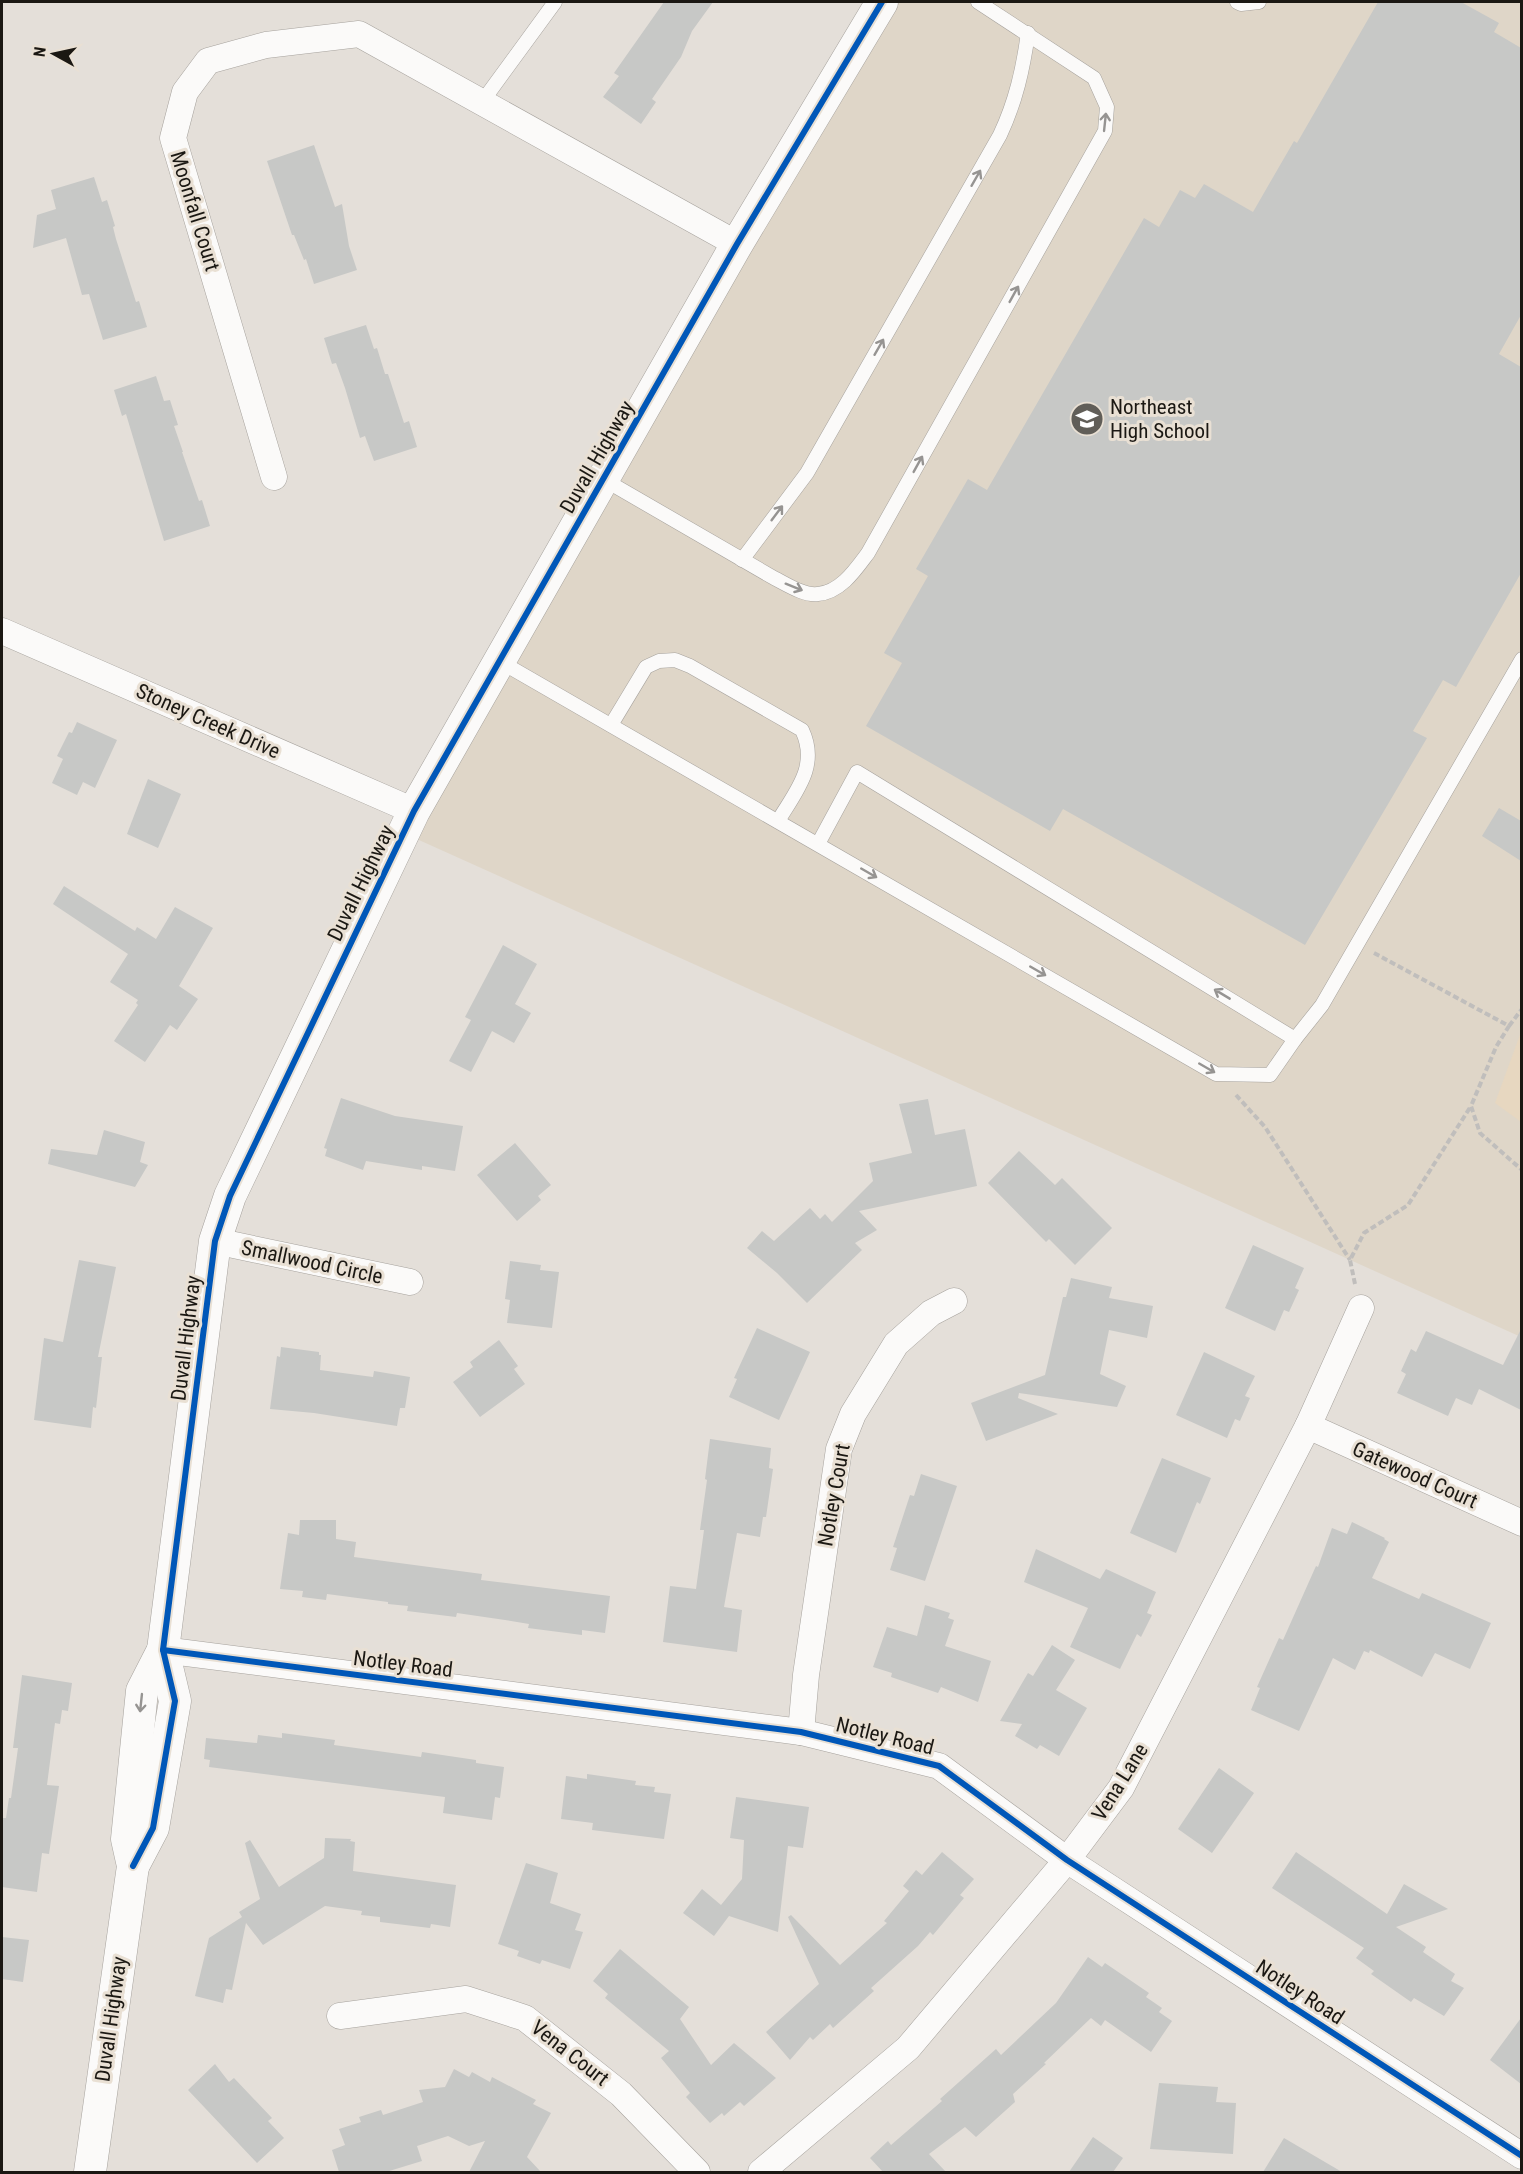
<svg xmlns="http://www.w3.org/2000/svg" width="1523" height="2174" viewBox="0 0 1523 2174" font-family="'Roboto Condensed',sans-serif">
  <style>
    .built { fill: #dfd6c8 }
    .green { fill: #e7d7c0 }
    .building { fill: #c7c8c6 }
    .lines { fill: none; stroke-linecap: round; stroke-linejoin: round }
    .service-casing { stroke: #a6a29d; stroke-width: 15 }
    .minor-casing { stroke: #a6a29d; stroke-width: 27 }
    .tertiary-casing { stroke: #a6a29d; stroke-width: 33 }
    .path { stroke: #c0bebc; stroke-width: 4; stroke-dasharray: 6 3; stroke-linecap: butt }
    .service { stroke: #fbfaf9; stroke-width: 14 }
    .minor { stroke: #fbfaf9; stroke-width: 26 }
    .tertiary { stroke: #fbfaf9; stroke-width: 32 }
    .cycleway-casing { stroke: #e9e0d4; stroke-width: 10 }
    .cycleway { stroke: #0057b8; stroke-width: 6 }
    .oneway { stroke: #969492 }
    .labels { text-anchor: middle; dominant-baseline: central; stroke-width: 6; stroke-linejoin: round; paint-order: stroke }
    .street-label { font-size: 21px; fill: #1b1813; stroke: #e9e0d4 }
    .poi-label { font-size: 21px; fill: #1b1813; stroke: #e9e0d4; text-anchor: start }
  </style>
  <rect width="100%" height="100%" fill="#e4dfd9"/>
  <!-- built -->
  <path class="built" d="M894 2H1521V1337L410 836Z"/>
  <!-- green -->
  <path class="green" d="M1521 1032V1122L1495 1103Z"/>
  <!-- building -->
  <g class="building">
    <path d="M664 2H713L692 31 681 57 652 99 656 102 641 124 603 97 619 76 614 73Z"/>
    <path d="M1378 2H1461L1499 23 1494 32 1521 48V315L1499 354 1521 367V573L1456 687 1443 680 1413 731 1427 738 1305 945 1063 809 1050 831 866 726 902 663 884 653 928 576 916 569 968 479 987 490 1144 218 1159 227 1180 190 1195 198 1204 184 1253 212 1294 141 1297 143Z"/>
    <path d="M314 145 335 207 342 204 349 246 357 270 314 284 306 259 304 260 294 235H292L267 161Z"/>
    <path d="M94 177 102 202 107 200 115 226 113 227 116 239 136 302 139 301 147 327 103 340 89 294 82 295 66 238 33 248 37 215 56 209 51 190Z"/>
    <path d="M366 325 374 349 377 348 385 374H388L404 423 409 421 417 447 374 461 365 436 360 438 345 388 336 363 332 364 324 338Z"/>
    <path d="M156 376 164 401 170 400 178 425 174 426 183 452H182L199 501 202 500 210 526 164 541 126 414 122 416 114 390Z"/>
    <path d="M77 722 117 740 95 788 83 782 77 795 52 783 63 759 57 756 69 732 72 733Z"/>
    <path d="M148 779 181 794 158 848 127 834Z"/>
    <path d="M1499 808 1521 821V861L1482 836Z"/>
    <path d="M64 886 135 931 137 927 156 939 175 907 213 928 179 986 198 999 177 1030 170 1025 145 1062 114 1041 138 1005 136 1003 138 1000 110 982 128 954 53 904Z"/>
    <path d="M503 945 537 964 515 1004 531 1013 514 1043 492 1031 471 1072 449 1061 471 1020 465 1017Z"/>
    <path d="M341 1098 395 1116 463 1126 455 1171 422 1166V1170L366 1161 363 1170 325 1156 327 1149 324 1148Z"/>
    <path d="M928 1099 935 1135 965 1129 977 1186 859 1211 877 1230 855 1243 862 1250 807 1303 777 1273 747 1248 762 1231 774 1241 810 1208 820 1219 825 1214 832 1222 873 1181 869 1163 912 1153 899 1104Z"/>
    <path d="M104 1130 145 1142 140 1162 148 1165 135 1187 48 1164 51 1149 97 1155Z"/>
    <path d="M515 1143 551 1185 538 1196 541 1200 517 1221 477 1175Z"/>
    <path d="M1019 1151 1055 1185 1062 1178 1112 1228 1075 1265 1049 1239 1046 1242 988 1183Z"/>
    <path d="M1253 1245 1304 1268 1295 1288 1299 1290 1289 1312 1284 1310 1275 1331 1225 1308Z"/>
    <path d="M79 1260 116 1267 98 1357H102L96 1408 93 1407 91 1428 34 1420 44 1338 63 1342Z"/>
    <path d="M510 1261 541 1265 540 1270 559 1272 552 1328 507 1323 510 1300 505 1299Z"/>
    <path d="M1071 1278 1112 1287 1109 1298 1153 1306 1147 1338 1109 1330 1100 1374 1126 1386 1117 1407 1019 1393 1018 1398 1058 1414 986 1441 971 1403 1045 1375 1063 1297H1066Z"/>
    <path d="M757 1328 810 1352 779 1420 729 1397 737 1379 734 1378Z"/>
    <path d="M1521 1329V1410L1479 1389 1472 1405 1456 1398 1448 1416 1397 1393 1406 1374 1401 1371 1411 1349 1416 1352 1426 1331 1503 1365Z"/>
    <path d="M499 1340 518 1366 514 1369 525 1384 480 1417 453 1382 473 1367 470 1362Z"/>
    <path d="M281 1347 319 1352V1355H321L320 1370 373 1377 374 1371 410 1377 405 1408H400L397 1426 314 1413 270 1409 277 1356 280 1357Z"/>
    <path d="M1204 1352 1255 1376 1245 1396 1250 1398 1240 1421 1235 1419 1227 1438 1176 1415Z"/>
    <path d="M710 1439 771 1448 769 1468 773 1469 766 1517H763L760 1537 737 1533 724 1607 742 1610 737 1652 663 1642 670 1586 696 1589 704 1530H700L707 1480 705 1479Z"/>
    <path d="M1162 1458 1211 1478 1200 1504 1197 1502 1176 1553 1130 1533Z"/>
    <path d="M921 1474 957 1486 925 1581 890 1570 897 1548 893 1547 910 1495 914 1496Z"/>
    <path d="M300 1520H336V1539L356 1542 354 1557 482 1574 481 1580 610 1596 605 1633 582 1630V1635L528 1628 529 1624 505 1620 457 1613 456 1617 407 1611 408 1606 388 1604V1602L327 1594 326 1600 302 1597 303 1591 280 1589 288 1533 299 1535Z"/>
    <path d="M1352 1522 1385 1538 1384 1539 1389 1542 1372 1578 1419 1599 1422 1593 1491 1623 1470 1669 1435 1653 1422 1677 1370 1650 1369 1653 1364 1651 1355 1670 1333 1658 1299 1731 1251 1710 1260 1688 1257 1687 1279 1638 1283 1640 1316 1566 1318 1567 1332 1528 1347 1534Z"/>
    <path d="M1036 1549 1100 1579 1106 1569 1156 1592 1147 1613 1152 1615 1141 1637 1137 1634 1120 1669 1070 1647 1088 1608 1024 1582Z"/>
    <path d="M925 1605 950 1613 948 1618 954 1620 945 1646 991 1661 978 1702 941 1687 938 1693 891 1677 892 1673 873 1667 887 1627 917 1636Z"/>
    <path d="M1052 1645 1075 1660 1056 1690 1087 1708 1059 1756 1040 1745 1037 1749 1015 1736 1022 1724 1000 1721 1028 1673 1033 1676Z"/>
    <path d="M22 1675 72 1683 68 1711 62 1710 60 1724 55 1723 47 1785 59 1786 49 1854 42 1853 37 1892 2 1887V1818H6L9 1798H11L18 1748H13Z"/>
    <path d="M282 1733 335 1740 334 1745 421 1757 422 1752 476 1760V1763L504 1767 500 1798 495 1797 492 1820 443 1813 445 1797 209 1767 210 1760 204 1759 206 1738 257 1743 258 1735 282 1738Z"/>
    <path d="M1219 1768 1254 1793 1212 1853 1178 1829Z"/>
    <path d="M587 1774 636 1781 635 1785 655 1787 654 1792 671 1794 664 1839 592 1830 593 1823 561 1819 566 1776 587 1779Z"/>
    <path d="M736 1797 809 1807 803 1848 788 1846 778 1932 729 1916 714 1936 683 1913 702 1889 721 1905 742 1879 744 1840 730 1838Z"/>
    <path d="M325 1838 351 1839 350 1841 355 1842 353 1871 456 1885 450 1927 431 1924 430 1928 380 1922V1917L361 1915 362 1911 325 1906 263 1945 246 1923 232 1990 226 1989 223 2003 195 1996 209 1938 242 1917 239 1912 260 1899 245 1843 250 1840 279 1887 324 1858Z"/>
    <path d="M942 1852 974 1879 960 1895 964 1898 933 1935 930 1932 918 1946 871 1988 874 1991 833 2028 830 2024 813 2040 810 2037 790 2060 766 2032 819 1984 788 1917 791 1915 840 1965 887 1923 884 1921 909 1891 903 1886 916 1870 922 1875Z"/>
    <path d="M1296 1852 1387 1914 1404 1884 1448 1909 1396 1927 1426 1947 1423 1952 1455 1974 1451 1981 1464 1988 1444 2016 1414 1998 1411 2002 1371 1974 1374 1971 1356 1958 1364 1948 1272 1888Z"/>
    <path d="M526 1863 558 1873 550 1903 581 1914 575 1930 583 1932 570 1969 542 1960 540 1964 517 1956 519 1951 498 1944Z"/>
    <path d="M2 1937 29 1940 23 1982 2 1979Z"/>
    <path d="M620 1949 689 2007 680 2019 711 2065 734 2043 776 2078 744 2106 740 2102 724 2116 722 2113 710 2123 686 2097 690 2093 661 2058 669 2051 605 1998 608 1994 593 1981Z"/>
    <path d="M1088 1957 1102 1967 1105 1963 1149 1993 1146 1997 1162 2008 1159 2012 1172 2021 1151 2052 1105 2020 1101 2026 1091 2018 1044 2063 1046 2064 1013 2094 1015 2102 976 2137 965 2127 929 2154 946 2172H883L870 2158 888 2141 891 2145 942 2101 940 2099 996 2049 1001 2055 1056 2003Z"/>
    <path d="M1521 2018V2084L1490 2060Z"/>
    <path d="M215 2064 229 2082 234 2078 272 2118 268 2121 284 2138 257 2163 188 2090Z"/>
    <path d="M454 2069 469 2077 472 2072 490 2082 492 2077 536 2100 533 2104 551 2113 527 2157 541 2172H469L485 2141 469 2146 448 2136 417 2146 422 2161 386 2172H339L332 2150 345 2145 339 2129 361 2122 359 2117 381 2110 383 2115 423 2102 419 2090 445 2087Z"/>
    <path d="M1159 2083 1218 2087 1216 2102 1236 2103 1233 2154 1150 2149Z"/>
    <path d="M1093 2137 1123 2158 1113 2172H1069Z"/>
    <path d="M1284 2138 1342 2172H1263Z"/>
  </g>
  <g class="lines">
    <defs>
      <g id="service">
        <path d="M1237 2 1241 4 1259 2"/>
        <path d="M482 102 555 2"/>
        <path d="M603 479 774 578C786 584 804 596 818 594 841 592 856 569 868 553L1105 131 1107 107 1094 78 978 2"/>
        <path d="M742 560 807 473 1000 135C1016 101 1023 69 1028 33"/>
        <path d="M499 661 1216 1074 1270 1075 1295 1039 857 772 818 844"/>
        <path d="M611 725 646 667 659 661 675 660 690 666 802 730C819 766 796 791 778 821"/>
        <path d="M1295 1039 1322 1005 1522 659"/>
      </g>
      <g id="minor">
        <path d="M274 477 173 138 185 92 208 61 266 45 359 34 737 244"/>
        <path d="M2 631 414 811"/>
        <path d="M215 1241 410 1282"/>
        <path d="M1308 1426 1522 1523"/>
        <path d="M163 1650 801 1732 939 1766 1067 1860 1522 2156"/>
        <path d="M801 1732 806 1675 839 1449 853 1414 896 1344 931 1313 954 1301"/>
        <path d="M340 2016 466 1999 525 2018 621 2094 697 2172"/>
        <path d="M761 2172 908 2048 1067 1860 1121 1788 1308 1426 1361 1308"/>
      </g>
      <g id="tertiary">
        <path d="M133 1866 153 1828 175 1701 163 1650 215 1241 230 1196 414 811 737 244 882 2"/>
        <path d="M90 2172 133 1866 127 1839 142 1691 163 1650"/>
      </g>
    </defs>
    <!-- service casing -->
    <use href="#service" class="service-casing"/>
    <!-- minor casing -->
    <use href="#minor" class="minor-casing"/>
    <!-- tertiary casing -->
    <use href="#tertiary" class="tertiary-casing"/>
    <!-- path -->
    <g class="path">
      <path d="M1374 953 1509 1026 1496 1047 1471 1106"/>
      <path d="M1509 1026 1522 1009"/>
      <path d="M1236 1095 1265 1127 1350 1260"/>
      <path d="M1355 1284 1350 1260 1364 1233 1408 1205 1471 1106 1480 1133 1522 1170"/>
    </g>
    <!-- service -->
    <use href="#service" class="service"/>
    <!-- minor -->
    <use href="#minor" class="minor"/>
    <!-- tertiary -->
    <use href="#tertiary" class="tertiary"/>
    <defs>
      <g id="cycleway">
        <path d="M163 1650 801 1732 939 1766 1067 1860 1522 2156"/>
        <path d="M133 1866 153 1828 175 1701 163 1650 215 1241 230 1196 414 811 737 244 882 2"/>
      </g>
    </defs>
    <!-- cycleway casing -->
    <use href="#cycleway" class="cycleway-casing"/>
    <!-- cycleway -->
    <use href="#cycleway" class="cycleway"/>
  </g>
  <!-- one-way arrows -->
  <defs><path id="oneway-shaft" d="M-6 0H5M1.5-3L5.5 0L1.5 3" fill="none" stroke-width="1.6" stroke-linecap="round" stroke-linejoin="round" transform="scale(1.5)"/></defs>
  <g class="oneway">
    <use href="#oneway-shaft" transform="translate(1105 122) rotate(-84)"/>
    <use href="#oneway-shaft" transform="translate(976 178) rotate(-60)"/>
    <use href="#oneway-shaft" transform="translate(1014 294) rotate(-61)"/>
    <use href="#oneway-shaft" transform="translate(879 347) rotate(-60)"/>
    <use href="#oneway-shaft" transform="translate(918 464) rotate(-61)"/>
    <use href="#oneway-shaft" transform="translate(777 513) rotate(-53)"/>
    <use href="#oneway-shaft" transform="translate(794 587) rotate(22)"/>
    <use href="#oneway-shaft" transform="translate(869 873) rotate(30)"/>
    <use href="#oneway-shaft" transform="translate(1038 971) rotate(30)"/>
    <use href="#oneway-shaft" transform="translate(1222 994) rotate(-149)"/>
    <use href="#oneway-shaft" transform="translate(1207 1068) rotate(30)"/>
    <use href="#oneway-shaft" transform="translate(141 1703) rotate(96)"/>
  </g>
  <!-- icons -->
  <defs>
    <symbol id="school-disc" viewBox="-11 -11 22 22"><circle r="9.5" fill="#615e58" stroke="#e9e0d4"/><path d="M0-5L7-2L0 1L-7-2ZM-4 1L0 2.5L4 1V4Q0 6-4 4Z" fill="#fff"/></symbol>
  </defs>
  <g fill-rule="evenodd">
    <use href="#school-disc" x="1068" y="400" width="38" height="38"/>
  </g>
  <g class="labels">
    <!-- street labels -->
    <g class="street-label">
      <text transform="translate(195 211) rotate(73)">Moonfall Court</text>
      <text transform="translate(597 457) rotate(-60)">Duvall Highway</text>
      <text transform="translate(208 721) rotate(24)">Stoney Creek Drive</text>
      <text transform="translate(361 883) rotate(-64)">Duvall Highway</text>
      <text transform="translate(312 1262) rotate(12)">Smallwood Circle</text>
      <text transform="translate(186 1338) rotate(-83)">Duvall Highway</text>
      <text transform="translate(1415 1475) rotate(24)">Gatewood Court</text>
      <text transform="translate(834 1495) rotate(-80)">Notley Court</text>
      <text transform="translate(403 1664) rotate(7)">Notley Road</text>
      <text transform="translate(885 1736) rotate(14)">Notley Road</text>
      <text transform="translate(1120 1782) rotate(-58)">Vena Lane</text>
      <text transform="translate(1300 1992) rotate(33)">Notley Road</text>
      <text transform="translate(111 2019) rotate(-82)">Duvall Highway</text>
      <text transform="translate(570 2053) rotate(38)">Vena Court</text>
    </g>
    <!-- poi labels -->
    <g class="poi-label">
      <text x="1110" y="407">Northeast<tspan x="1110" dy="24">High School</tspan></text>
    </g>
  </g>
  <!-- border -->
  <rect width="1523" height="2174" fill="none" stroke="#1b1813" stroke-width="6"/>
  <!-- north arrow -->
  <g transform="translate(54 54) rotate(278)" stroke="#e9e0d4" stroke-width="4.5" paint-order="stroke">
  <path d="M0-4.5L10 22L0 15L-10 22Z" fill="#1b1813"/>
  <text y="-9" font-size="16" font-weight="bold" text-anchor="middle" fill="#1b1813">N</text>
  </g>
</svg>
